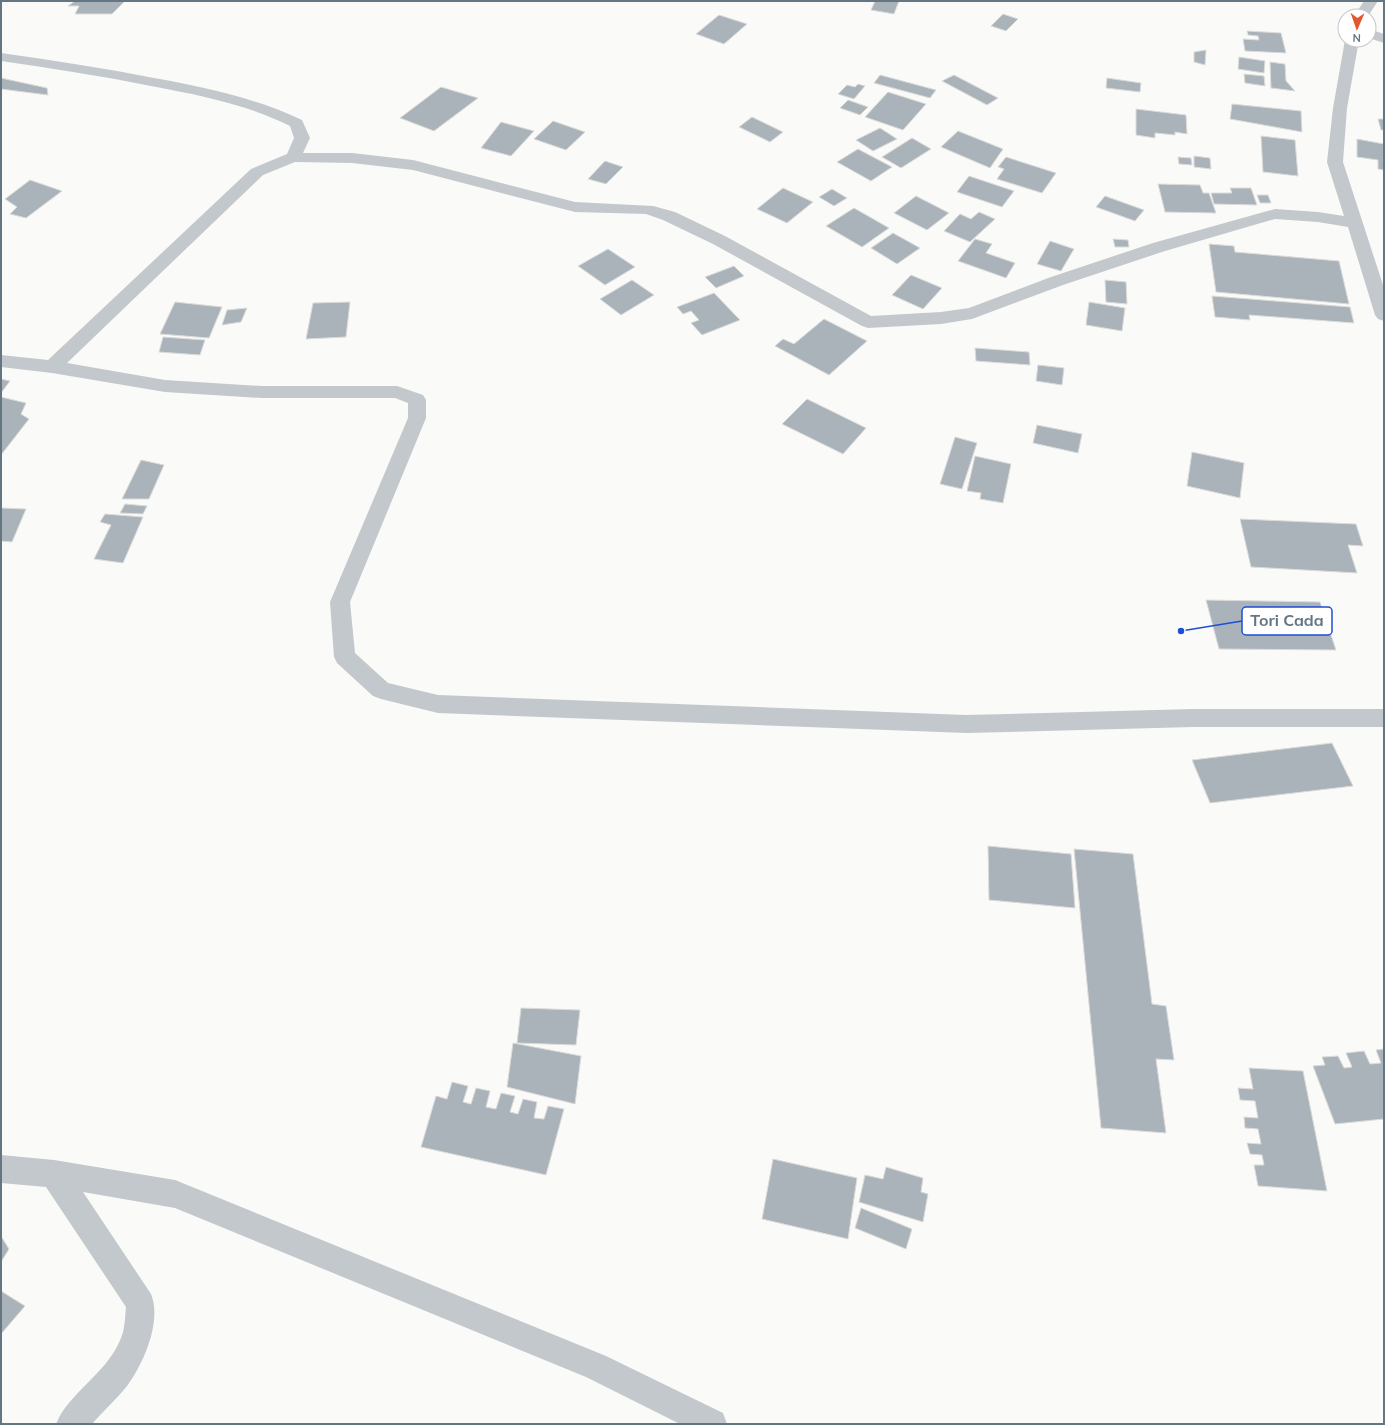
<svg xmlns="http://www.w3.org/2000/svg" width="1385" height="1425" viewBox="0 0 1385 1425" font-family="Mulish,sans-serif">
  <style>
    .building { fill: #aab3b9; stroke: #dcdcda }
    .lines { fill: none; stroke-linecap: round; stroke-linejoin: round }
    .minor { fill: #c3c8cc; fill-rule: evenodd }
    .leader { fill: none; stroke: #1d4ed8; stroke-width: 1.5 }
    .callout-dot { fill: #1d4ed8; stroke: #fff; stroke-width: 1.5 }
    .callout { fill: #fff; stroke: #1d4ed8; stroke-width: 1.5 }
    .callout-label { font-size: 16px; text-anchor: middle; font-weight: bold; fill: #657683 }
  </style>
  <rect width="100%" height="100%" fill="#fafaf8"/>
  <!-- building -->
  <g class="building">
    <path d="M75 1H125L112 14H75L79 6H68Z"/>
    <path d="M875 1H899L894 14 871 10Z"/>
    <path d="M1003 14 1018 19 1006 31 991 26Z"/>
    <path d="M719 15 747 24 724 44 696 34Z"/>
    <path d="M1247 31 1281 33 1286 53 1245 51 1243 39 1259 40 1258 36 1248 35Z"/>
    <path d="M1206 50 1205 65 1194 62V52Z"/>
    <path d="M1239 57 1265 61 1264 73 1238 69Z"/>
    <path d="M1270 62 1285 64 1286 81 1295 91 1271 88Z"/>
    <path d="M1244 74 1264 76 1265 86 1245 83Z"/>
    <path d="M880 75 936 90 930 98 874 83Z"/>
    <path d="M954 75 998 98 987 105 942 81Z"/>
    <path d="M1 78 47 88 48 95 1 89Z"/>
    <path d="M1107 78 1141 83 1140 92 1106 88Z"/>
    <path d="M858 84 865 86 854 99 838 94 847 85 855 87Z"/>
    <path d="M441 87 478 98 434 131 400 118Z"/>
    <path d="M888 92 926 104 903 130 865 117Z"/>
    <path d="M848 100 868 107 860 115 840 108Z"/>
    <path d="M1232 104 1301 111 1302 132 1230 119Z"/>
    <path d="M1136 109 1186 115 1187 134 1175 132V135L1155 133V138L1136 135Z"/>
    <path d="M752 117 783 132 770 142 739 127Z"/>
    <path d="M1378 119H1384V130H1381Z"/>
    <path d="M553 121 585 132 566 150 534 139Z"/>
    <path d="M501 122 534 131 511 156 481 148Z"/>
    <path d="M880 128 897 139 873 151 856 140Z"/>
    <path d="M958 131 1003 149 990 168 941 147Z"/>
    <path d="M1261 136 1295 140 1298 176 1263 172Z"/>
    <path d="M912 138 931 149 901 168 882 157Z"/>
    <path d="M1357 139 1384 144V170L1378 169V160L1357 157Z"/>
    <path d="M858 149 892 167 871 181 837 162Z"/>
    <path d="M1194 156 1210 158 1211 169 1194 167Z"/>
    <path d="M1006 157 1056 173 1042 193 997 179 1004 169 998 167Z"/>
    <path d="M1178 157 1191 158 1192 165 1179 164Z"/>
    <path d="M605 161 623 167 606 184 588 179Z"/>
    <path d="M969 176 1014 191 1002 207 957 192Z"/>
    <path d="M30 180 62 191 26 218 10 214 17 207 5 199Z"/>
    <path d="M1158 184 1200 185 1203 193H1209L1216 213 1165 212Z"/>
    <path d="M783 188 813 202 787 223 757 209Z"/>
    <path d="M1230 188H1251L1257 205 1214 204 1211 193H1232Z"/>
    <path d="M832 189 847 198 834 206 819 197Z"/>
    <path d="M1257 195H1268L1271 203H1260Z"/>
    <path d="M916 196 949 213 927 230 894 213Z"/>
    <path d="M1105 196 1144 210 1135 221 1096 207Z"/>
    <path d="M854 208 889 228 862 247 826 226Z"/>
    <path d="M979 212 995 219 970 242 944 231 960 214 971 219Z"/>
    <path d="M893 233 920 248 897 264 871 248Z"/>
    <path d="M975 239 992 244 986 253 1015 263 1006 278 958 261Z"/>
    <path d="M1113 239 1128 240 1129 247H1115Z"/>
    <path d="M1050 241 1074 249 1061 271 1037 264Z"/>
    <path d="M1209 244 1234 246 1235 252 1339 261 1349 304 1216 292Z"/>
    <path d="M608 249 635 267 605 285 578 266Z"/>
    <path d="M734 266 744 276 716 288 705 277Z"/>
    <path d="M911 275 942 288 923 309 892 295Z"/>
    <path d="M632 280 654 295 621 315 600 299Z"/>
    <path d="M1105 280 1126 282 1127 304 1106 302Z"/>
    <path d="M714 293 740 320 702 335 691 323 699 320 691 311 683 314 677 307Z"/>
    <path d="M1212 296 1350 307 1354 323 1249 315 1250 320 1215 317Z"/>
    <path d="M175 302 222 307 209 338 160 334Z"/>
    <path d="M350 302 346 337 306 339 313 303Z"/>
    <path d="M1089 302 1125 308 1122 331 1086 325Z"/>
    <path d="M247 308 241 322 222 325 227 310Z"/>
    <path d="M824 319 867 341 829 375 775 346 783 339 794 344Z"/>
    <path d="M163 337 205 340 200 355 159 352Z"/>
    <path d="M975 348 1029 352 1030 365 976 361Z"/>
    <path d="M1038 365 1064 368 1062 385 1036 381Z"/>
    <path d="M1 379 10 381 1 393Z"/>
    <path d="M1 397 26 403 21 414 29 419 1 455Z"/>
    <path d="M807 399 866 428 843 454 782 424Z"/>
    <path d="M1037 425 1082 434 1078 453 1033 443Z"/>
    <path d="M955 437 977 443 962 489 940 484Z"/>
    <path d="M1192 452 1244 463 1240 498 1187 486Z"/>
    <path d="M975 456 1011 464 1003 503 980 499 981 493 967 491Z"/>
    <path d="M141 460 164 465 149 499H122Z"/>
    <path d="M125 504 147 506 143 514 120 513Z"/>
    <path d="M1 508 26 509 12 542 1 541Z"/>
    <path d="M105 514 143 517 123 563 94 559 111 525 100 522Z"/>
    <path d="M1240 519 1356 524 1363 546 1348 545 1357 573 1251 567Z"/>
    <path d="M1206 600 1320 602 1336 650 1219 649Z"/>
    <path d="M1332 743 1353 786 1210 803 1192 760Z"/>
    <path d="M988 846 1071 854 1075 908 989 900Z"/>
    <path d="M1074 849 1133 854 1152 1004 1166 1006 1174 1060 1156 1059 1166 1133 1101 1128Z"/>
    <path d="M521 1008 580 1010 576 1045 517 1043Z"/>
    <path d="M513 1043 581 1056 575 1104 507 1087Z"/>
    <path d="M1384 1049V1119L1335 1124 1313 1066 1325 1065 1322 1057 1338 1056 1344 1068 1352 1067 1346 1053 1364 1051 1370 1064 1381 1063 1376 1050Z"/>
    <path d="M1249 1068 1303 1071 1327 1191 1258 1186 1254 1165H1264L1262 1155 1250 1154 1247 1143 1261 1144 1258 1129 1245 1128 1244 1117 1258 1118 1255 1101 1240 1100 1238 1088 1253 1089Z"/>
    <path d="M452 1082 468 1086 463 1102 471 1104 476 1088 490 1091 486 1107 496 1109 501 1093 515 1096 510 1112 518 1114 523 1099 537 1102 534 1118 544 1119 548 1106 564 1109 546 1175 421 1147 436 1096 447 1099Z"/>
    <path d="M773 1159 857 1178 848 1239 762 1219Z"/>
    <path d="M886 1167 923 1178 921 1192 928 1194 923 1222 859 1202 865 1175 883 1179Z"/>
    <path d="M861 1208 912 1229 906 1249 855 1228Z"/>
    <path d="M1 1236 9 1249 1 1262Z"/>
    <path d="M1 1291 25 1306 1 1334Z"/>
  </g>
  <g class="lines">
    <!-- minor -->
    <g class="minor">
      <path d="M1364 1H1378L1368 16H1354Z"/>
      <path d="M1369 29 1384 34V43L1369 38Z"/>
      <path d="M1345 40H1359L1347 108 1343 162 1384 288V321L1378 319 1375 315 1348 227 1318 222 1275 219 1165 251 1063 285 972 319 941 324 868 328 862 326 713 244 663 220 646 214 575 212 413 170 352 163 295 162 263 175 67 363 165 380 262 386H397L423 395 426 400V418L350 602 355 653 388 683 438 695 966 715 1193 709H1384V727H1193L966 733 438 713 381 699 373 696 337 663 334 657 330 602 408 418V403L395 398H262L165 392 52 373 1 367V355L48 360 251 169 287 154 294 138 290 126C246 104 198 95 151 86 101 76 51 68 1 61V53C52 60 103 68 154 78 204 87 256 98 302 120L310 138 303 153H352L413 160 575 202 653 206 675 212 725 236 871 316 941 312 969 308 1051 277 1153 243 1275 209 1318 212 1344 216 1327 162 1333 108Z"/>
      <path d="M1 1155 54 1160 175 1180 606 1356 723 1413 727 1424H680L586 1377 175 1208 83 1192 151 1294C162 1321 144 1363 127 1386 117 1399 103 1411 92 1424H56C69 1392 107 1374 121 1338 125 1329 125 1317 126 1307L46 1187 1 1183Z"/>
    </g>
  </g>
  <!-- callouts -->
  <path class="leader" d="M1181 631L1242 621"/>
  <circle class="callout-dot" cx="1181" cy="631" r="4"/>
  <rect class="callout" x="1242" y="607" width="90" height="28" rx="4"/>
  <g class="callout-label">
    <text x="1287" y="626">Tori Cada</text>
  </g>
  <!-- border -->
  <rect width="1385" height="1425" fill="none" stroke="#657683" stroke-width="4"/>
  <!-- north arrow -->
  <g transform="translate(1357 28) rotate(182)"><circle r="19" fill="#ffffff" stroke="#c1c8cd"/>
  <path d="M0-3L7 15L0 10L-7 15Z" fill="#e4572e"/>
  <text y="-6" font-size="11" font-weight="bold" text-anchor="middle" fill="#657683">N</text>
  </g>
</svg>
